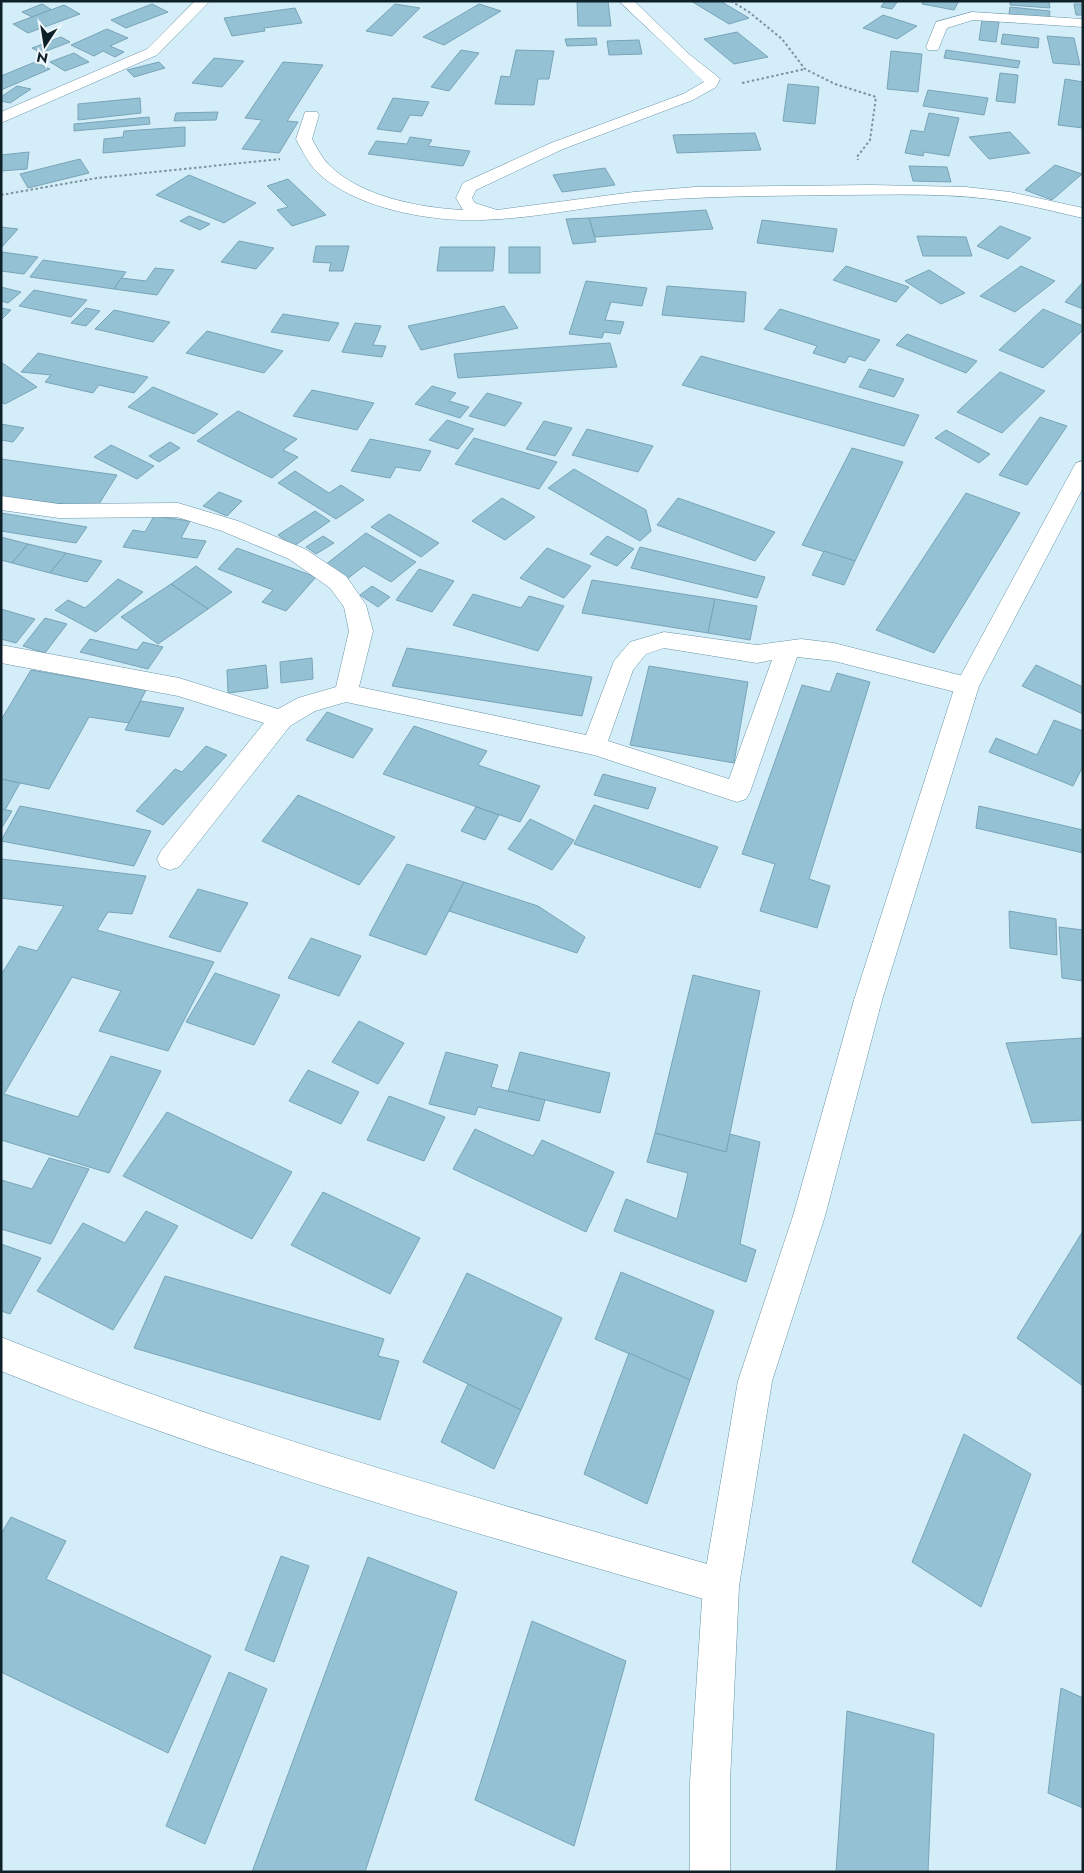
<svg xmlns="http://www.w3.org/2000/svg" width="1084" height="1873" viewBox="0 0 1084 1873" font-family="Jost,sans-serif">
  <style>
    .building { fill: #95c1d5; stroke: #79a4b7 }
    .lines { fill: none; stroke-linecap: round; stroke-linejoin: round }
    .minor-casing { stroke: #6994a6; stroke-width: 1 }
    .tertiary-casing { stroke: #6994a6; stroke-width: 1 }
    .primary-casing { stroke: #6994a6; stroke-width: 1 }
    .path { stroke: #7c939d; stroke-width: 2; stroke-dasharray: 2.5 2.5; stroke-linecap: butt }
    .minor { fill: #fff; fill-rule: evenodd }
    .tertiary { fill: #fff; fill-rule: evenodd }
    .primary { fill: #fff; fill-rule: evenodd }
  </style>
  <rect width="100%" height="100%" fill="#d3edf9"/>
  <!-- building -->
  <g class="building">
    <path d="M577 1H608L611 26H578Z"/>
    <path d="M691 1H720L749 18 729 24Z"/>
    <path d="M885 1H898L892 9 881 7Z"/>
    <path d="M923 1H959L954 10 922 4Z"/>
    <path d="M1010 1 1049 2 1050 8 1010 5Z"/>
    <path d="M42 4 52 10 32 17 22 12Z"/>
    <path d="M152 4 168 12 126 28 111 20Z"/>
    <path d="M395 4 420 8 392 36 366 31Z"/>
    <path d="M479 4 501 11 444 45 423 37Z"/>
    <path d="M1074 4H1083V15H1076Z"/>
    <path d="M64 5 80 14 28 33 13 24Z"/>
    <path d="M1010 7 1050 11 1049 19 1009 14Z"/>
    <path d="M295 8 302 23 264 28 265 31 232 36 224 18Z"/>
    <path d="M883 15 917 26 897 39 863 28Z"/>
    <path d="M982 20 999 22 996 42 979 40Z"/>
    <path d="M107 29 128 38 110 46 124 52 115 57 103 51 94 56 71 45Z"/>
    <path d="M737 32 768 57 734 64 704 39Z"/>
    <path d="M1003 34 1039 38 1038 48 1001 44Z"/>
    <path d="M1047 36 1074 38 1080 65 1053 63Z"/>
    <path d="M61 37 70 42 41 53 32 48Z"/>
    <path d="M596 38 597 45 567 46 565 39Z"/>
    <path d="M639 40 642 54 609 55 607 41Z"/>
    <path d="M461 50 479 53 449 91 431 87Z"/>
    <path d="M516 50 554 51 549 79H538L534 105 495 104 501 76 510 77Z"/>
    <path d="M946 50 1020 61 1018 68 944 58Z"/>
    <path d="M891 51 922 54 918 92 887 89Z"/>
    <path d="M74 53 89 62 65 71 50 62Z"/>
    <path d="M214 58 244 61 222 87 192 83Z"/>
    <path d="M35 62 50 69 1 90V76Z"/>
    <path d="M159 62 165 68 134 77 127 70Z"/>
    <path d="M283 62 323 65 287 121 298 122 279 153 242 149 262 120 245 118Z"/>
    <path d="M1000 73 1018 75 1015 103 996 101Z"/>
    <path d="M1065 79 1083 82V128L1058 125Z"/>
    <path d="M788 84 819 87 815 124 783 121Z"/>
    <path d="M17 86 31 89 10 103 1 101V97Z"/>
    <path d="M928 90 988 98 984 115 923 106Z"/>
    <path d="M140 98 141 113 78 120V104Z"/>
    <path d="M393 98 429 102 422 116 410 115 401 132 377 129Z"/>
    <path d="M218 112 216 120 174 121 176 113Z"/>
    <path d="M929 113 959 118 949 156 924 152 923 156 905 153 911 130 924 132Z"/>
    <path d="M149 117 150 124 74 131V124Z"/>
    <path d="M185 127V146L103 153 104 139 123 137 124 131Z"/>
    <path d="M1010 132 1030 153 989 159 969 137Z"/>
    <path d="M755 133 761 150 677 153 673 135Z"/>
    <path d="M410 137 432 140 428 146 470 151 463 166 368 154 376 141 407 144Z"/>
    <path d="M29 152 27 169 1 171V155Z"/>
    <path d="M80 159 89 173 28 188 20 174Z"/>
    <path d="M1055 165 1082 174 1052 200 1025 190Z"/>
    <path d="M909 166 947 167 951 182 913 181Z"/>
    <path d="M605 168 615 185 562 192 553 175Z"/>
    <path d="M189 175 256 203 224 223 156 195Z"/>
    <path d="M288 179 326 215 292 226 277 210 288 207 267 186Z"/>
    <path d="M706 210 713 229 595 237 589 218Z"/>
    <path d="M189 216 210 224 200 230 180 221Z"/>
    <path d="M589 218 596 242 573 244 566 219Z"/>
    <path d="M762 220 837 229 833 252 757 243Z"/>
    <path d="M1000 226 1031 238 1008 259 977 246Z"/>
    <path d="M1 227 18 229 1 248Z"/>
    <path d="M917 236 966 237 972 256H923Z"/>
    <path d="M239 241 274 248 256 269 221 262Z"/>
    <path d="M316 246H349L343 271H329L331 263 313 262Z"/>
    <path d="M440 247H495L493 271H437Z"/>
    <rect x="509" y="247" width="31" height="26"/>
    <path d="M2 252 38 257 24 274 1 271Z"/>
    <path d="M43 260 126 272 114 289 30 277Z"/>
    <path d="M846 266 909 287 896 302 833 280Z"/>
    <path d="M1021 266 1055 281 1015 312 980 296Z"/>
    <path d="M155 268 174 270 157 295 114 289 121 278 146 281Z"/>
    <path d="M929 270 965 293 941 304 905 281Z"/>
    <path d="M586 281 647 288 642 306 611 302 605 320 624 322 620 334 604 332 602 338 569 334Z"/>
    <path d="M1083 282V309L1065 302Z"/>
    <path d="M667 286 746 292 744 322 662 315Z"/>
    <path d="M1 287 21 292 8 303 1 301Z"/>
    <path d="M34 290 87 300 71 317 19 306Z"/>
    <path d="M504 306 518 328 421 350 408 326Z"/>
    <path d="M1 308 11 310 2 319H1Z"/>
    <path d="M86 308 100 311 86 326 71 323Z"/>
    <path d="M780 309 880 340 865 361 849 356 845 363 813 353 817 346 764 329Z"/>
    <path d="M1043 309 1083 326V330L1043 368 999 350Z"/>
    <path d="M114 310 170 322 153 342 95 329Z"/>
    <path d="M283 314 339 323 329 341 271 332Z"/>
    <path d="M355 323 381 326 373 345 386 346 382 357 342 352Z"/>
    <path d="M207 331 283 351 264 373 186 353Z"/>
    <path d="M907 334 977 361 966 373 896 345Z"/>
    <path d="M610 343 617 367 458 378 454 354Z"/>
    <path d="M38 353 148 377 134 393 99 385 93 393 45 382 51 375 21 372Z"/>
    <path d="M701 356 919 415 904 446 682 385Z"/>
    <path d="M1 362 37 387 5 404 1 402Z"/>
    <path d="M869 369 904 379 894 397 859 387Z"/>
    <path d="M1000 372 1045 391 1002 433 957 412Z"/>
    <path d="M432 386 456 393 449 401 469 407 460 418 415 404Z"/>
    <path d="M153 387 218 414 194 434 128 407Z"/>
    <path d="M312 390 374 403 357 430 293 416Z"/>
    <path d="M487 393 522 403 505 426 469 416Z"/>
    <path d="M238 411 297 439 283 450 298 457 272 478 197 441Z"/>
    <path d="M1040 417 1067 426 1027 485 999 475Z"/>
    <path d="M447 420 474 429 458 449 429 440Z"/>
    <path d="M544 421 572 428 555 456 526 449Z"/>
    <path d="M1 424 24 428 13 442 1 440Z"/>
    <path d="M587 429 653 446 638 472 572 455Z"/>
    <path d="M946 430 990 454 979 463 935 438Z"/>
    <path d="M474 438 557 462 539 489 455 464Z"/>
    <path d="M370 439 431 451 420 471 396 467 390 478 351 471Z"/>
    <path d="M170 442 180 448 159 462 149 456Z"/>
    <path d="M111 445 154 466 137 479 94 457Z"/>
    <path d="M852 448 903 462 855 561 802 545Z"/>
    <path d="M1 459 117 475 96 509 1 496Z"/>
    <path d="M574 469 646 510 651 531 640 541 548 488Z"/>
    <path d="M295 471 329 493 341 485 364 500 336 519 278 483Z"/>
    <path d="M219 492 242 501 227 516 203 506Z"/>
    <path d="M966 493 1020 513 934 653 876 630Z"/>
    <path d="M502 498 535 517 505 540 472 521Z"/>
    <path d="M678 498 775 532 755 561 657 525Z"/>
    <path d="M315 511 330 521 294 546 278 535Z"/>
    <path d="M1 513 87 527 76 543 1 531Z"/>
    <path d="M389 514 439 543 421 557 371 527Z"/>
    <path d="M154 516 190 521 181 538 206 541 197 558 123 547 133 530 145 532Z"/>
    <path d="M366 533 416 562 391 582 364 566 347 579 325 565Z"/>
    <path d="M323 536 334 543 316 554 306 547Z"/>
    <path d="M607 536 634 549 617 566 590 554Z"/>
    <path d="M1 537 28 544 12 563 1 560Z"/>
    <path d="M28 544 66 553 50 573 12 563Z"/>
    <path d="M640 547 765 577 757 598 631 568Z"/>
    <path d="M237 548 316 577 286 611 262 602 273 590 218 569Z"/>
    <path d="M547 548 591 566 564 598 520 578Z"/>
    <path d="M824 551 855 561 844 585 812 575Z"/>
    <path d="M66 553 102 561 87 582 50 573Z"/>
    <path d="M196 566 232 592 208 609 171 584Z"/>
    <path d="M419 569 454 581 432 612 396 600Z"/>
    <path d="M118 579 143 592 96 632 55 610 68 600 85 608Z"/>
    <path d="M592 580 715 599 708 633 582 613Z"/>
    <path d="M171 584 208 609 158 644 121 617Z"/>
    <path d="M372 586 390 597 378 607 360 595Z"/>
    <path d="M473 594 521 608 529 596 564 606 538 651 453 625Z"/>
    <path d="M715 599 757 606 750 640 708 633Z"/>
    <path d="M1 609 35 619 16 643 1 639Z"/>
    <path d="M45 618 67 624 45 653 23 646Z"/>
    <path d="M90 639 137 650 143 642 163 647 148 669 80 652Z"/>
    <path d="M407 648 592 677 582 716 392 686Z"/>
    <path d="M312 658 313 679 281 683 280 662Z"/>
    <path d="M266 665 268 688 228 693 227 670Z"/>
    <path d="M1036 665 1083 687V714L1022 686Z"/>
    <path d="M649 666 748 682 734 763 630 745Z"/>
    <path d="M31 670 146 690 129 723 89 717 49 789 1 779V720Z"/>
    <path d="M837 673 870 682 809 879 830 886 817 928 760 911 775 864 742 854 802 685 830 692Z"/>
    <path d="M141 701 184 708 169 737 125 730Z"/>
    <path d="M327 712 373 729 353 758 306 740Z"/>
    <path d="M1054 720 1083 731V766L1073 786 989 752 996 738 1037 755Z"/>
    <path d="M414 726 487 751 478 765 540 786 520 822 383 774Z"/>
    <path d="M206 746 227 755 163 825 136 811 175 769 182 772Z"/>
    <path d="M603 774 656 788 648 809 594 795Z"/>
    <path d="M1 779 20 783 5 810 1 809Z"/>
    <path d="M298 795 395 837 359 885 262 841Z"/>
    <path d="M594 805 718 847 700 888 574 844Z"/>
    <path d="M20 806 151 831 134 866 1 841Z"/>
    <path d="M979 806 1083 830V853L976 828Z"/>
    <path d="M476 807 499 815 485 840 461 831Z"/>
    <path d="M1 809 12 811 1 829Z"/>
    <path d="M530 819 574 840 552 870 508 849Z"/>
    <path d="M1 859 146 876 132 914 108 912 97 930 214 962 168 1051 99 1031 121 991 72 977 4 1094 78 1117 111 1056 161 1071 109 1173 1 1140V975L19 946 37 951 64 906 1 898Z"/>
    <path d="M407 864 464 882 426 955 369 935Z"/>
    <path d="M464 882 538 906 585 937 577 953 449 911Z"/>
    <path d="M198 889 248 903 220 952 169 937Z"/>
    <path d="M1009 911 1056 919 1057 955 1010 948Z"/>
    <path d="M1059 927 1083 930V981L1062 978Z"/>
    <path d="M311 938 361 956 339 996 288 978Z"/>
    <path d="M215 973 280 995 254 1045 186 1022Z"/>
    <path d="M693 975 760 991 726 1152 655 1133Z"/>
    <path d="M359 1021 404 1043 378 1084 332 1062Z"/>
    <path d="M1083 1038V1120L1032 1123 1006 1043Z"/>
    <path d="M446 1052 498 1065 491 1087 545 1100 539 1121 478 1107 475 1115 429 1104Z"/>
    <path d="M520 1052 610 1073 600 1113 508 1091Z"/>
    <path d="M308 1070 359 1092 341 1124 289 1101Z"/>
    <path d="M389 1096 445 1117 424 1161 367 1140Z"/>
    <path d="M167 1112 292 1172 252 1239 123 1176Z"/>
    <path d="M475 1129 533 1156 542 1140 614 1172 586 1232 453 1169Z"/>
    <path d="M655 1133 726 1152 730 1134 760 1142 740 1244 756 1250 746 1282 614 1231 626 1199 677 1219 688 1173 647 1162Z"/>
    <path d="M49 1158 89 1169 51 1244 1 1229V1180L32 1189Z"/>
    <path d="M323 1192 420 1238 390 1294 291 1245Z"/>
    <path d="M146 1211 178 1226 113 1330 37 1291 83 1223 125 1243Z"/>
    <path d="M1083 1231V1386L1017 1338Z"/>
    <path d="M1 1244 41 1258 10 1314 1 1311Z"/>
    <path d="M621 1272 714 1311 690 1380 595 1339Z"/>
    <path d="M467 1273 562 1318 521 1410 423 1362Z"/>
    <path d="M165 1276 384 1339 378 1356 399 1361 380 1420 134 1348Z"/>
    <path d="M629 1353 690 1380 647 1504 584 1474Z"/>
    <path d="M468 1384 521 1410 494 1469 441 1442Z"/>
    <path d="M964 1434 1031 1474 981 1607 912 1562Z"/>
    <path d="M11 1517 66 1541 46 1579 211 1656 168 1753 1 1672V1534Z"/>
    <path d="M281 1556 309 1566 274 1662 245 1650Z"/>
    <path d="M368 1557 457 1592 365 1872H252Z"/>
    <path d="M532 1621 626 1661 574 1846 475 1800Z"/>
    <path d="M229 1672 267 1689 205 1844 166 1826Z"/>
    <path d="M1061 1688 1083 1698V1808L1048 1793Z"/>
    <path d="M847 1711 934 1734 928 1872H836Z"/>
  </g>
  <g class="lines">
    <defs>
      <g id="minor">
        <path d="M195 1H210L157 55 1 123V112L147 49Z"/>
        <path d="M619 1H634L690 55 717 76 720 79 716 87 693 100 563 149 476 190 472 198 475 203 497 210 634 192 695 187 871 185 966 187 1010 192 1083 208V218C1059 213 1035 206 1010 202 953 192 892 195 834 195 771 196 708 196 645 201 572 207 501 228 428 217 392 212 346 199 318 173 309 164 302 151 296 139L305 112H317L319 115 312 139C317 148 322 158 329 165 361 197 421 208 463 210L456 198 463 183 551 143 683 94 704 82Z"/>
        <path d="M972 12 1083 19V27L973 20 947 28 938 50H928L926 47 936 22Z"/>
        <path d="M1 496 59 504 178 503 238 521 305 549 346 576 366 605 373 631 359 687 586 735 614 661 630 642 664 632 757 645 801 639 834 643 967 677 975 680 979 686 975 692 967 695 834 661 797 657 750 792 746 799 737 802 594 755 346 702 315 711 290 726 179 867 170 870 161 867 157 859 161 851 264 723 178 696 1 663V645L179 678 278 709 298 698 336 687 349 631 344 607 330 588 289 559 222 531 177 517 59 518 1 510ZM664 648 757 663 772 660 729 779 608 741 633 670 646 654Z"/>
      </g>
      <path id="tertiary" d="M1 1337C235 1432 479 1498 721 1568L734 1573 739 1586 734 1599 721 1604C479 1534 235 1466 1 1371Z"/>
      <path id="primary" d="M1083 461V488L979 686 882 1000 825 1216 772 1381 739 1586 730 1782V1872H690V1782L703 1586 738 1381 793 1216 854 1000 955 686 1073 468 1076 463Z"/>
    </defs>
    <!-- minor casing -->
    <use href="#minor" class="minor-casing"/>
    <!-- tertiary casing -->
    <use href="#tertiary" class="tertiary-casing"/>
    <!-- primary casing -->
    <use href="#primary" class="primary-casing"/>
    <!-- path -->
    <g class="path">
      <path d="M731 1 749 12 782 39 805 69 835 84 876 97 870 140 857 157 858 160"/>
      <path d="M742 83 805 69"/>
      <path d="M1 195 97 178 280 159"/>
    </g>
    <!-- minor -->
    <use href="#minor" class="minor"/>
    <!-- tertiary -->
    <use href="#tertiary" class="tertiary"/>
    <!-- primary -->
    <use href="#primary" class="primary"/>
  </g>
  <!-- border -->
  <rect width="1084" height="1873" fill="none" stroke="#0f2128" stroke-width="5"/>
  <!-- north arrow -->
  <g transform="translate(45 45) rotate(192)" stroke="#eef7fb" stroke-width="4" paint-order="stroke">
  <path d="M0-4L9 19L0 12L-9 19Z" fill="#0f2128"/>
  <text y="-8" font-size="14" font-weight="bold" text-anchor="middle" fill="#0f2128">N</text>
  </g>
</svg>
